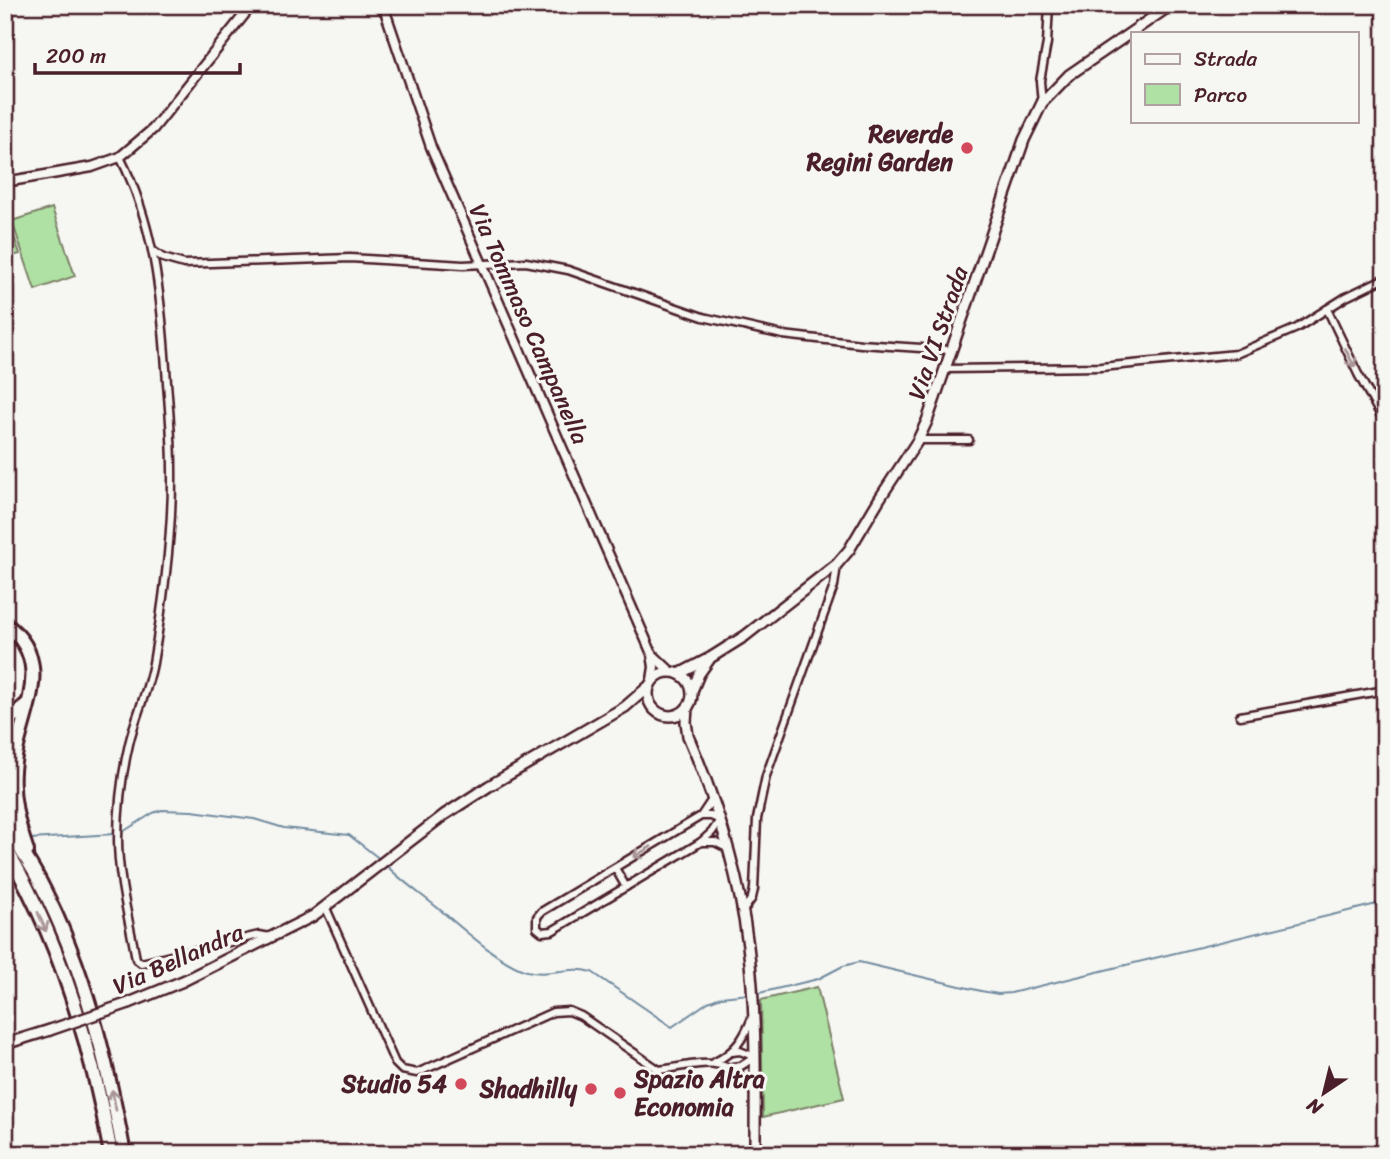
<svg xmlns="http://www.w3.org/2000/svg" width="1390" height="1159" viewBox="0 0 1390 1159" font-family="Sriracha,sans-serif">
  <style>
    .green { fill: #aee1a3; stroke: #7c8067; stroke-width: 2 }
    .lines { fill: none; stroke-linecap: round; stroke-linejoin: round }
    .stream { stroke: #728ca0; stroke-width: 2 }
    .minor-casing { stroke: #4a1f2b; stroke-width: 11 }
    .tertiary-casing { stroke: #4a1f2b; stroke-width: 13 }
    .secondary-casing { stroke: #4a1f2b; stroke-width: 14 }
    .motorway-casing { stroke: #4a1f2b; stroke-width: 18 }
    .minor { stroke: #f6f6f2; stroke-width: 6 }
    .tertiary { stroke: #f6f6f2; stroke-width: 8 }
    .secondary { stroke: #f6f6f2; stroke-width: 9 }
    .motorway { stroke: #f6f6f2; stroke-width: 12 }
    .secondary-bridge-casing { stroke: #4a1f2b; stroke-width: 14; stroke-linecap: butt }
    .secondary-bridge { stroke: #f6f6f2; stroke-width: 9 }
    .oneway { stroke: #a99598 }
    .poi-dot { fill: #d1495b; stroke: #f6f6f2; stroke-width: 2.5 }
    .labels { text-anchor: middle; dominant-baseline: central; stroke-width: 6; stroke-linejoin: round; paint-order: stroke }
    .poi-label { font-size: 24px; font-weight: bold; fill: #4a1f2b; stroke: #f6f6f2; text-anchor: end }
    .street-label { font-size: 24px; fill: #4a1f2b; stroke: #f6f6f2 }
  </style>
  <rect width="100%" height="100%" fill="#f6f6f2"/>
  <filter id="ink" filterUnits="userSpaceOnUse"><feTurbulence type="fractalNoise" baseFrequency=".0143" numOctaves="2"/><feDisplacementMap in="SourceGraphic" scale="14" xChannelSelector="R" yChannelSelector="G"/><feConvolveMatrix kernelMatrix="1 2 1 2 8 2 1 2 1" color-interpolation-filters="sRGB"/></filter>
  <g filter="url(#ink)">
    <!-- green -->
    <g class="green">
      <path d="M52 208 75 276 35 290 12 221Z"/>
      <path d="M13 233 20 254 5 258V235Z"/>
      <path d="M817 987 844 1098 763 1117 761 1000Z"/>
    </g>
    <g class="lines">
      <!-- stream -->
      <g class="stream">
        <path d="M121 833 153 813 162 810 192 811 254 819 284 828 349 835 381 860"/>
        <path d="M30 839 115 834"/>
        <path d="M385 864C401 881 421 894 439 909 461 927 501 964 527 971 549 977 570 965 592 972L672 1027 708 1002 721 997 749 994"/>
        <path d="M755 994 818 979 843 966 859 962 981 991 998 994 1011 993 1385 902"/>
      </g>
      <defs>
        <g id="minor">
          <path d="M1042 103 1040 81 1047 43 1049 5"/>
          <path d="M120 157C154 223 161 295 166 368 168 401 172 435 172 468 173 533 164 599 153 663 148 691 135 717 129 744 122 774 118 808 118 839 118 879 129 919 136 959L141 963 259 935 270 937"/>
          <path d="M153 251 163 258 184 264 350 258 463 265 526 262 568 270 703 317 783 335 861 344 951 350"/>
          <path d="M1327 309 1358 374 1385 423"/>
          <path d="M945 369 1101 367 1236 354 1297 328 1346 297 1385 278"/>
          <path d="M918 440H969"/>
          <path d="M1240 716 1385 690"/>
          <path d="M701 816H711L720 820 712 832 701 842 552 931 542 932 537 928V917L541 912 701 816 713 798"/>
          <path d="M701 842H715L729 849"/>
          <path d="M615 868 626 887"/>
          <path d="M325 906 395 1063 402 1070 417 1073 553 1012 569 1011 581 1016 659 1070C698 1065 729 1051 753 1092"/>
          <path d="M743 911 752 898 754 889 757 819 766 776 834 586 837 565"/>
          <path d="M715 1062C735 1052 744 1038 752 1018"/>
          <path d="M732 1067 741 1066 755 1057 740 1051 732 1052"/>
        </g>
        <g id="tertiary">
          <path d="M383 5 431 147 652 654 654 667 652 680"/>
          <path d="M5 182 92 167 120 157 153 129 252 5"/>
          <path d="M653 655 671 672"/>
        </g>
        <g id="secondary">
          <circle cx="670" cy="694" r="22"/>
          <path d="M679 674 710 658 745 636 837 564 849 550 880 498 918 440 927 421 1024 140 1042 103 1069 75 1171 5"/>
          <path d="M692 691 699 674 709 660"/>
          <path d="M687 708 686 722 688 736C717 803 739 873 748 946 757 1015 755 1085 755 1154"/>
          <path d="M129 1003 183 981 313 916 444 815 489 786 625 707 648 687"/>
          <path d="M5 1044 50 1030"/>
        </g>
        <g id="motorway">
          <path d="M5 624C60 664 16 719 13 771 11 799 18 825 27 851"/>
          <path d="M5 723 26 705"/>
          <path d="M5 825C17 844 31 864 41 884 85 969 107 1061 124 1154"/>
          <path d="M5 847C60 940 92 1048 111 1154"/>
        </g>
      </defs>
      <!-- minor casing -->
      <use href="#minor" class="minor-casing"/>
      <!-- tertiary casing -->
      <use href="#tertiary" class="tertiary-casing"/>
      <!-- secondary casing -->
      <use href="#secondary" class="secondary-casing"/>
      <!-- motorway casing -->
      <use href="#motorway" class="motorway-casing"/>
      <!-- minor -->
      <use href="#minor" class="minor"/>
      <!-- tertiary -->
      <use href="#tertiary" class="tertiary"/>
      <!-- secondary -->
      <use href="#secondary" class="secondary"/>
      <!-- motorway -->
      <use href="#motorway" class="motorway"/>
      <defs>
        <path id="secondary-bridge" d="M50 1030 129 1003"/>
      </defs>
      <!-- secondary-bridge casing -->
      <use href="#secondary-bridge" class="secondary-bridge-casing"/>
      <!-- secondary-bridge -->
      <use href="#secondary-bridge" class="secondary-bridge"/>
    </g>
    <!-- one-way arrows -->
    <defs><path id="oneway-shaft" d="M-6 0H5M1.5-3L5.5 0L1.5 3" fill="none" stroke-width="1.6" stroke-linecap="round" stroke-linejoin="round" transform="scale(1.75)"/></defs>
    <g class="oneway">
      <use href="#oneway-shaft" transform="translate(1350 358) rotate(64)"/>
      <use href="#oneway-shaft" transform="translate(642 852) rotate(149)"/>
      <use href="#oneway-shaft" transform="translate(42 922) rotate(67)"/>
      <use href="#oneway-shaft" transform="translate(114 1100) rotate(-101)"/>
    </g>
  </g>
  <!-- markers -->
  <g class="poi-dot">
    <circle cx="967" cy="148" r="7"/>
    <circle cx="461" cy="1084" r="7"/>
    <circle cx="591" cy="1089" r="7"/>
    <circle cx="620" cy="1093" r="7"/>
  </g>
  <g class="labels">
    <!-- poi labels -->
    <g class="poi-label">
      <text x="953" y="134">Reverde<tspan x="953" dy="28">Regini Garden</tspan></text>
      <text x="634" y="1079" text-anchor="start">Spazio Altra<tspan x="634" dy="28">Economia</tspan></text>
      <text x="447" y="1084">Studio 54</text>
      <text x="577" y="1089">Shadhilly</text>
    </g>
    <!-- street labels -->
    <g class="street-label">
      <text transform="translate(529 324) rotate(66)">Via Tommaso Campanella</text>
      <text transform="translate(938 333) rotate(-71)">Via VI Strada</text>
      <text transform="translate(178 959) rotate(-24)">Via Bellandra</text>
    </g>
  </g>
  <!-- margin -->
  <rect width="1390" height="1159" fill="none" stroke="#f6f6f2" stroke-width="28"/>
  <rect x="14" y="14" width="1362" height="1131" fill="none" stroke="#4a1f2b" stroke-width="2.5" filter="url(#ink)"/>
  <!-- legend -->
  <rect x="1131" y="32" width="228" height="91" fill="#f6f6f2" stroke="#b1a0a2" stroke-width="2"/>
  <rect x="1145" y="54" width="35" height="10" fill="#f6f6f2" stroke="#b1a0a2" stroke-width="2"/>
  <text x="1194" y="66" font-size="21" fill="#4a1f2b">Strada</text>
  <rect x="1145" y="84" width="35" height="21" fill="#aee1a3" stroke="#b1a0a2" stroke-width="2"/>
  <text x="1194" y="102" font-size="21" fill="#4a1f2b">Parco</text>
  <!-- north arrow -->
  <g transform="translate(1324 1093) rotate(215)" stroke="#f6f6f2" stroke-width="5" paint-order="stroke">
  <path d="M0-5L12 26L0 18L-12 26Z" fill="#4a1f2b"/>
  <text y="-10" font-size="19" font-weight="bold" text-anchor="middle" fill="#4a1f2b">N</text>
  </g>
  <!-- scale -->
  <path d="M35 63v10h205v-10" fill="none" stroke="#4a1f2b" stroke-width="3.5"/>
  <text x="46" y="63" font-size="21" fill="#4a1f2b" stroke="#f6f6f2" stroke-width="5" paint-order="stroke">200 m</text>
</svg>
